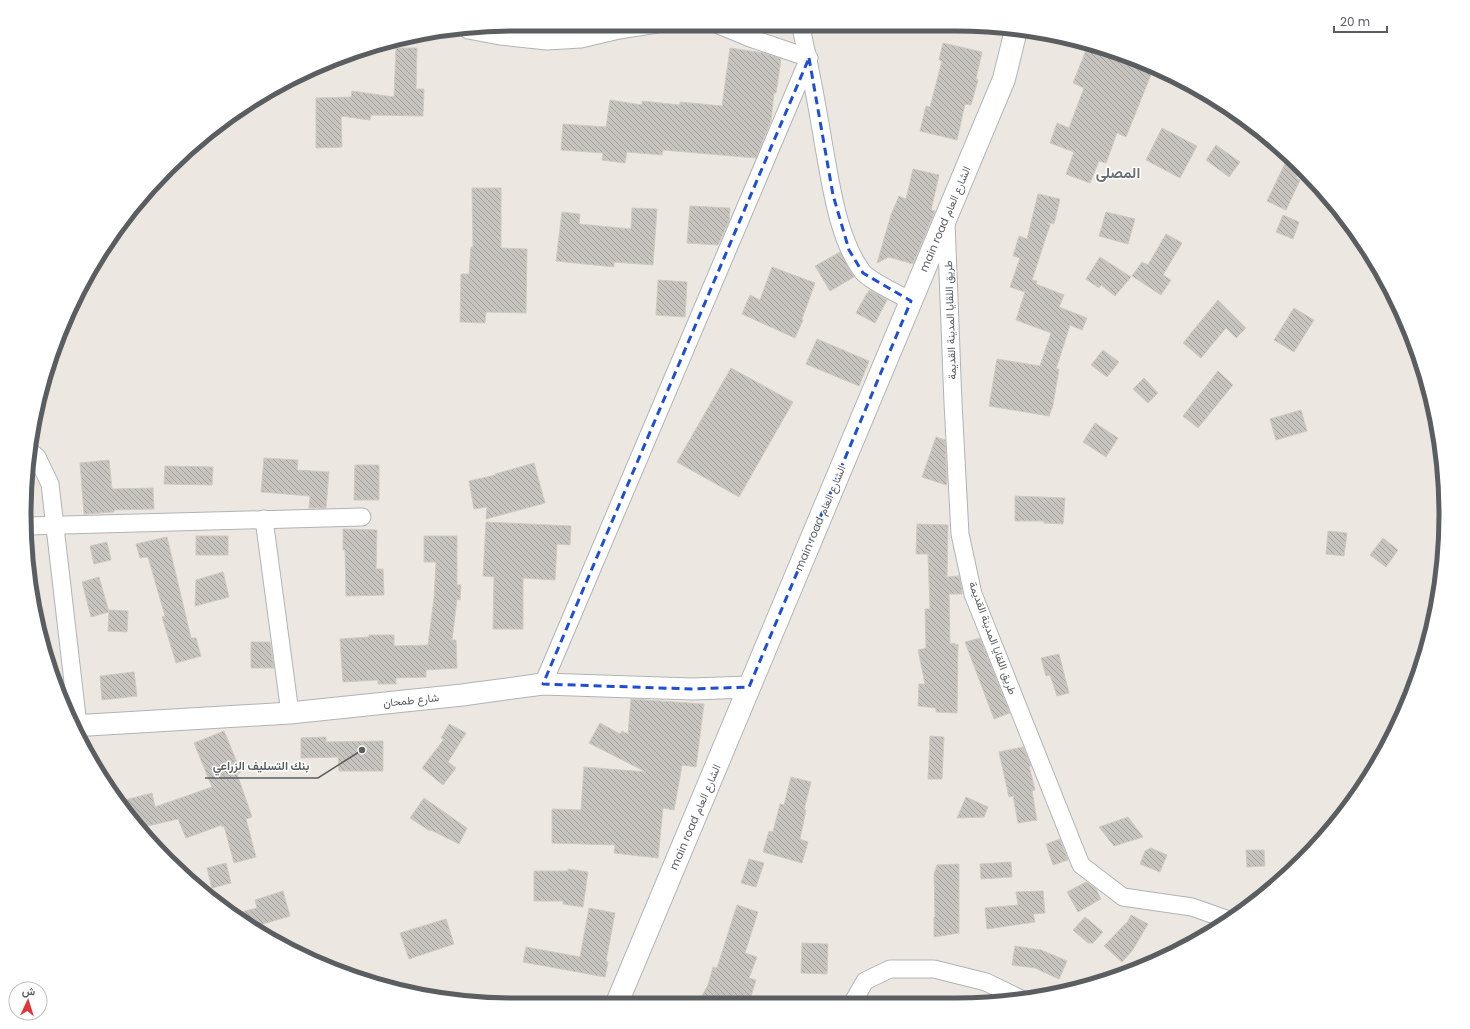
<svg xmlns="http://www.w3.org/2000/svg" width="1470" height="1029" viewBox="0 0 1470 1029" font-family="Poppins,Vazirmatn,sans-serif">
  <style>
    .building { fill: url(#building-back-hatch); stroke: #d0cac0 }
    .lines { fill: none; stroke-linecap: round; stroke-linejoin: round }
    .minor-casing { stroke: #afb3b6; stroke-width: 19 }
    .tertiary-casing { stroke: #afb3b6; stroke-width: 23 }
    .secondary-casing { stroke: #b1b5b8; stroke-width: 24 }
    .minor { stroke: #fff; stroke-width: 17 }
    .tertiary { stroke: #fff; stroke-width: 21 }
    .secondary { stroke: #fff; stroke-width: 22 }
    .marked { fill: none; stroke: #1d4ed8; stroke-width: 3; stroke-dasharray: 8 5; stroke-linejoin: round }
    .labels { text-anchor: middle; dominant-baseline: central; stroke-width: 3; stroke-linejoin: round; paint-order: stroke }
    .street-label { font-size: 11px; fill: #5a5e61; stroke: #fff }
    .district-label { font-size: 15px; font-weight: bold; fill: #6b7073; stroke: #fff }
    .rim { fill: none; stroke: #5a5e61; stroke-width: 5 }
    .leader { fill: none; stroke: #5a5e61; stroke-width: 1.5 }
    .callout-dot { fill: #5a5e61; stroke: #fff; stroke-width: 1.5 }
    .callout-label { font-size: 12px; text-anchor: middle; font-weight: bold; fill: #5a5e61; stroke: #fff; stroke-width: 3; stroke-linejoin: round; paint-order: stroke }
  </style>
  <defs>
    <pattern id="building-back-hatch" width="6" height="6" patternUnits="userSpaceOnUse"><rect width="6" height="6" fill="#c7c3be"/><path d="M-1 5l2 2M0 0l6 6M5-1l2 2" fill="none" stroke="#a5a29e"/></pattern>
  </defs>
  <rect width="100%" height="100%" fill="#ece8e1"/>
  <!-- building -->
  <g class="building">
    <path d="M943 43 982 52 976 79 978 80 971 105 965 104 957 140 920 131 926 106 930 107 942 61 939 60Z"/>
    <path d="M1088 45 1143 61 1154 67 1126 137 1117 133 1106 163 1099 161 1090 183 1066 174 1074 152 1050 143 1057 123 1069 128 1084 88 1073 83Z"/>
    <path d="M396 48H417L416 89H424L423 116 371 115 370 120 341 116 342 147 316 148V98L351 97 352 91 394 97Z"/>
    <path d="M730 48 764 53 781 59 776 93H774L771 121 756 158 663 150 662 155 627 152 625 163 602 160 603 153 561 150 563 124 606 127 610 100 642 105V101L680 105V102L722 106Z"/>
    <path d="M1162 128 1197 146 1180 178 1146 160Z"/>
    <path d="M1216 145 1240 162 1229 177 1206 160Z"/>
    <path d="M1288 157 1301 169 1296 178 1300 180 1286 210 1267 201Z"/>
    <path d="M913 169 939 175 931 210 935 211 913 264 889 257 877 263 891 215 899 196 906 199Z"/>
    <path d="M472 188H501V248L527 249 526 313 486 312 485 323 460 322 461 274H469L471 247H473Z"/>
    <path d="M1038 194 1060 199 1054 224 1046 222 1050 225 1032 280 1037 281 1036 284 1064 295 1059 307 1087 318 1082 330 1070 325 1056 369H1059L1053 405 1049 416 989 406 997 359 1040 366 1051 333 1016 320 1025 292 1010 287 1020 258 1013 256 1019 236 1027 239Z"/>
    <path d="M690 206 730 208 729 221 718 245 687 243Z"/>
    <path d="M632 208 657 209 653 265 614 262V267L556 261 562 212 580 214 579 224 631 229Z"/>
    <path d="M1106 212 1135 219 1128 244 1099 236Z"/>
    <path d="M1283 215 1299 222 1293 239 1276 232Z"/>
    <path d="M1166 234 1182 243 1163 275 1171 280 1161 295 1132 276 1142 262 1148 265Z"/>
    <path d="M840 252 854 277 830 291 815 266Z"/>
    <path d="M1100 257 1131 277 1115 296 1101 285 1099 288 1086 279Z"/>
    <path d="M772 267 815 283 802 319 803 320 795 338 742 314 750 295 760 300Z"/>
    <path d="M658 280 687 282 685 317 656 315Z"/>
    <path d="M869 290 887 300 875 323 856 313 867 293 868 294Z"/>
    <path d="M1218 300 1246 328 1236 338 1226 328 1201 358 1183 343Z"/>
    <path d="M1294 308 1314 320 1294 352 1274 340Z"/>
    <path d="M817 339 869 361 859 386 806 364Z"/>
    <path d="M1103 350 1119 362 1107 377 1091 365Z"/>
    <path d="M731 368 793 402 739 497 677 462Z"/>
    <path d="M1218 371 1233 385 1198 428 1183 416Z"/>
    <path d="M1144 378 1158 393 1148 403 1133 389Z"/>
    <path d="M1301 410 1307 431 1276 440 1270 419Z"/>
    <path d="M1095 423 1118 438 1106 457 1083 442Z"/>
    <path d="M936 437 945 440 947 482 946 485 922 477Z"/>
    <path d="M264 458 298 460 297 470 329 472 326 508H309L310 496 261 492Z"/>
    <path d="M109 460 112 489 153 488 154 509 114 510V512L84 514 80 463Z"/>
    <path d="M534 463 545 503 486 519 487 507 474 509 469 481 496 475 495 474Z"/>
    <path d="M355 465H379V500H354Z"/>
    <path d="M165 466 213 467 212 485 164 484Z"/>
    <path d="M1015 496 1065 498 1063 524 1044 523V521H1015Z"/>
    <path d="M486 522 571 526 570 545 557 544 555 580 523 578V629H493L494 577 483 576Z"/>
    <path d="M917 524 948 525 947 577 959 576 962 590V594H949L950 644 955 643V645L958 644 957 713 936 712V708L918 706 919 684H925L918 650 926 648 925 609H930L928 554H916Z"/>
    <path d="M343 529 377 530 376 569H383L384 595 346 596 345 550H343Z"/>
    <path d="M1328 531 1347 533 1344 556 1326 554Z"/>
    <rect x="196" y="536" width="32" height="19"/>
    <path d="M424 536H457V585H461L460 600 457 599 452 640H456L457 668 426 670V677L396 678V684H378V680L343 682 340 639 369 637V635H394V646L428 645 434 598 436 562H424Z"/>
    <path d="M167 537 191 638H196L201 656 176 663 162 617 165 616 148 557 140 558 136 544Z"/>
    <path d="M1383 538 1398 550 1386 567 1370 555Z"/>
    <path d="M107 542 111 560 94 564 90 546Z"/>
    <path d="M223 572 229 597 195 606 196 580Z"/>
    <path d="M99 577 109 612 91 617 82 582Z"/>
    <path d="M109 610 128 611 127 632 108 631Z"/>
    <path d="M980 638 1010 713 994 719 965 642Z"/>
    <path d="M251 642H270L274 668H251Z"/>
    <path d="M1059 654 1069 693 1057 696 1050 675 1046 676 1041 658Z"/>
    <path d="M134 672 137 696 102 700 100 676Z"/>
    <path d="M631 699 704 704 696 767 682 765 674 810 663 808 658 858 614 853 615 845 552 843V809L581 810 584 767 646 772 589 743 600 723 620 734 622 731 628 734Z"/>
    <path d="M449 724 466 733 448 762 456 768 443 785 422 768 444 739 441 738Z"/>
    <path d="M224 731 241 772 237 774 252 817 246 819 256 857 234 863 224 826 222 827V825L186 838 178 819 139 828 121 801 152 793 155 807 212 787 194 743Z"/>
    <path d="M930 736 944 737 942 779H928Z"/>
    <path d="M326 737V742L383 741V771H339L338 757 301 758V738Z"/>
    <path d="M1023 747 1031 766H1029L1035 790 1032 791 1037 820 1018 823 1013 796 1009 797 999 752Z"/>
    <path d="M791 777 811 782 804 810H806L800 839 808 842 802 863 763 852 769 831 773 832 780 804 784 805Z"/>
    <path d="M966 797 988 807 984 817 957 818Z"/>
    <path d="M424 798 467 828 459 844 431 830 430 831 410 818Z"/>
    <path d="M1128 817 1143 837 1114 846 1099 827Z"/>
    <path d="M1060 839 1068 860 1053 865 1046 844Z"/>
    <path d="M1151 848 1167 855 1160 872 1140 864 1145 851Z"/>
    <path d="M1246 850H1264L1265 866 1247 867Z"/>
    <path d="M749 859 764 863 756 887 741 883Z"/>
    <path d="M1011 862 1012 877 981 879 980 864Z"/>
    <path d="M226 863 231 883 212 888 207 868Z"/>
    <path d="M959 864V933L934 937V917H935L934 874 937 865Z"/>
    <path d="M568 869 588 872 583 907 563 904V901H534V871H568Z"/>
    <path d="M1086 882 1096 889 1101 899 1078 912 1067 892Z"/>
    <path d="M283 891 290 916 253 927 233 914 257 908 255 900Z"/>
    <path d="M1043 891 1045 913 1033 914 1035 922 987 929 985 908 1018 905 1016 892Z"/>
    <path d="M737 905 758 912 745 953 757 957 749 978 756 980 749 1002 698 1003 708 985 713 967 717 968Z"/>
    <path d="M589 908 615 913 606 961 608 962 605 977 523 962 526 947 580 957Z"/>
    <path d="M1131 915 1148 924 1132 951 1122 962 1104 946 1128 921Z"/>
    <path d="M1085 917 1103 932 1093 943H1088L1073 930Z"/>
    <path d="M446 919 454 944 409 959 400 933Z"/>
    <path d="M802 943 828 944 827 974 801 973Z"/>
    <path d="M1015 946 1041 950 1067 961 1059 979 1035 968 1012 965Z"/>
  </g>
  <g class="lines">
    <defs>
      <g id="minor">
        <path d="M800 24C810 65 817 105 824 147 831 185 838 239 862 271 868 280 900 295 911 301"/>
        <path d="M468 30 500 36 547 41 581 39 619 30 657 24"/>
        <path d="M946 222 953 403 960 534 973 594 1081 865 1123 897 1192 907 1226 919"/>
        <path d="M28 450 37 457 50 484 78 725"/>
        <path d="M264 519 290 713"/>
        <path d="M28 526 362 517"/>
        <path d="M543 684 809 58 750 38 716 24"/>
        <path d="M853 1002 865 981 890 969H934L986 982 1023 1000"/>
      </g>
      <path id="tertiary" d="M72 726 290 713 462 695 543 684 692 689 749 687"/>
      <path id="secondary" d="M617 1003 1004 79 1016 30"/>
    </defs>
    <!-- minor casing -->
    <use href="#minor" class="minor-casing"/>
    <!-- tertiary casing -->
    <use href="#tertiary" class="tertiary-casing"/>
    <!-- secondary casing -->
    <use href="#secondary" class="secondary-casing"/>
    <!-- minor -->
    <use href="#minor" class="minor"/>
    <!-- tertiary -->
    <use href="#tertiary" class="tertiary"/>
    <!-- secondary -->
    <use href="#secondary" class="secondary"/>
  </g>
  <!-- marked area -->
  <path class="marked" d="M809 58 833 195 849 250 863 273 911 301 749 687 692 689 543 684Z"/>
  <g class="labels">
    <!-- street labels -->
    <g class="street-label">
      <text transform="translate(945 219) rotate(-67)">main road الشارع العام</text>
      <text transform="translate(950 320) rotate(-92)">طريق اللقايا المدينة القديمة</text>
      <text transform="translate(820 518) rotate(-67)">main road الشارع العام</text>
      <text transform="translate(993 638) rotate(70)">طريق اللقايا المدينة القديمة</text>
      <text transform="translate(411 700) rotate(-6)">شارع طمحان</text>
      <text transform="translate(695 817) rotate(-67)">main road الشارع العام</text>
    </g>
    <!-- district labels -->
    <g class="district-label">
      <text x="1118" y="172">المصلى</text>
    </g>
  </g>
  <!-- crop -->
  <path d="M0 0H1470V1029H0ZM514 31H956A483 483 0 0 1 1439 514V515A483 483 0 0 1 956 998H514A483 483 0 0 1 31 515V514A483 483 0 0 1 514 31Z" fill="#fff" fill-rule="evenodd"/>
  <path class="rim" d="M514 31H956A483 483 0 0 1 1439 514V515A483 483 0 0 1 956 998H514A483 483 0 0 1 31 515V514A483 483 0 0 1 514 31Z"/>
  <!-- callouts -->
  <path class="leader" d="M362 750L318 778H205"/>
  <circle class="callout-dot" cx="362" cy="750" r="4"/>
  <g class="callout-label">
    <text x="261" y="770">بنك التسليف الزراعي</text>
  </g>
  <!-- north arrow -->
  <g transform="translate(28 1001) rotate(4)"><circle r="19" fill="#ffffff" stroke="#bdbfc0"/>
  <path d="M0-3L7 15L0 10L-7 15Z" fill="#dc373a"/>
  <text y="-6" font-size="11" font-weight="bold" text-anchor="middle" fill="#5a5e61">ش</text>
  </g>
  <!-- scale -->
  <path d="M1334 26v6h53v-6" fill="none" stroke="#5a5e61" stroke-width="2"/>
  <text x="1340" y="26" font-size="12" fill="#5a5e61" stroke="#ffffff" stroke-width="3" paint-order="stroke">20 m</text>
</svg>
